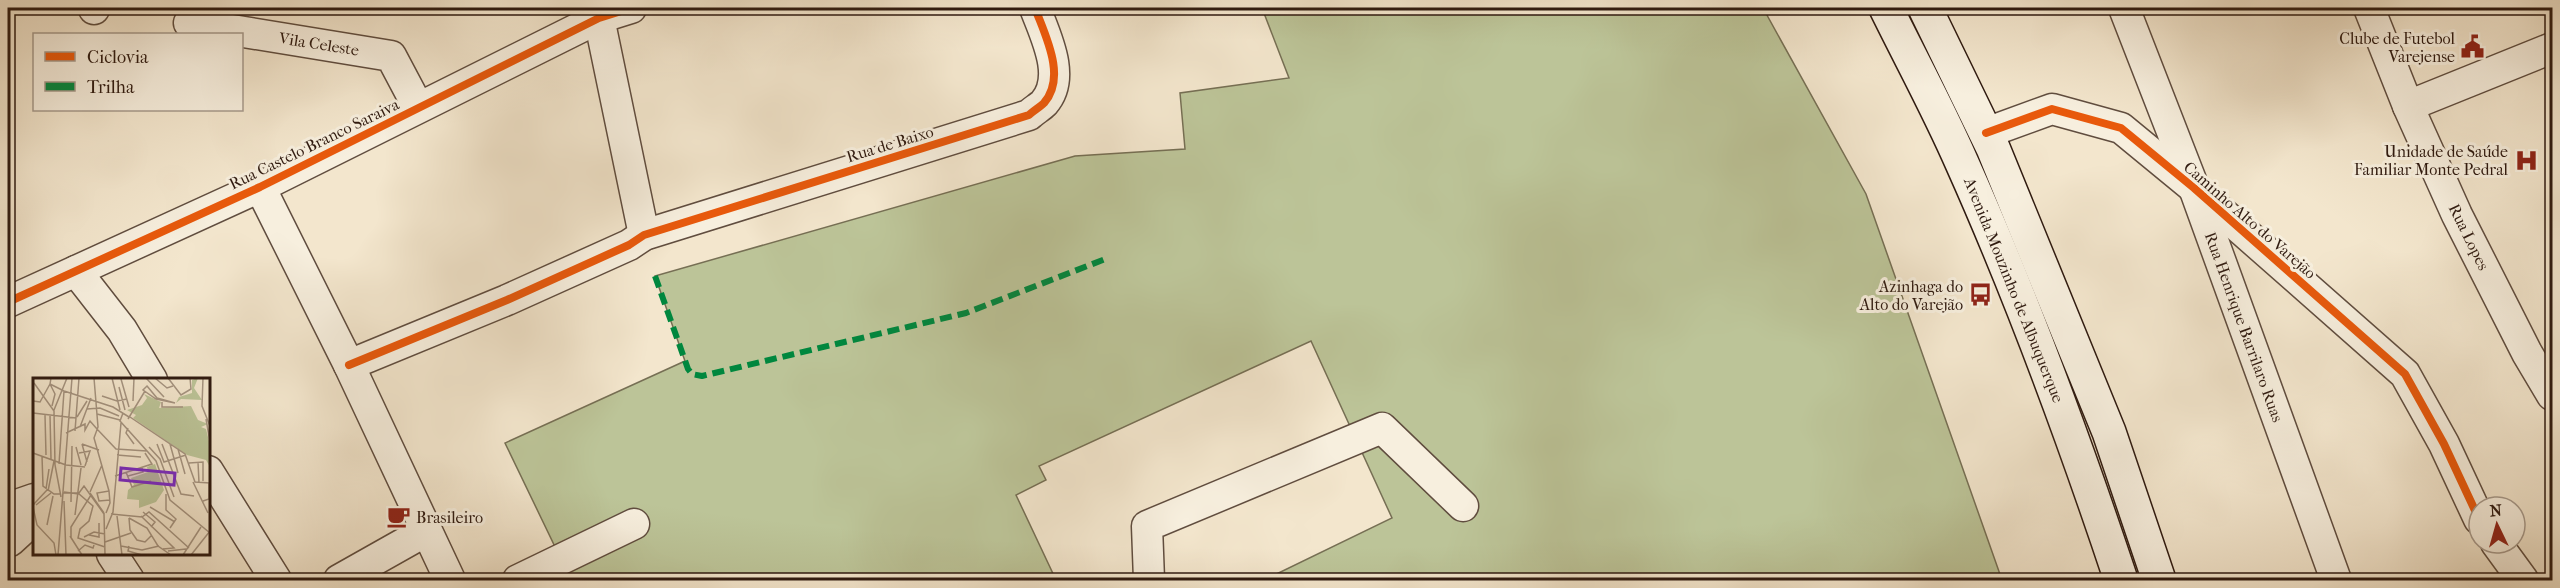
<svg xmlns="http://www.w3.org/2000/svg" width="2560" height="588" viewBox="0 0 2560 588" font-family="'IM FELL French Canon',serif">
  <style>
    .green { fill: #bcc498; stroke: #766f54; stroke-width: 1.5 }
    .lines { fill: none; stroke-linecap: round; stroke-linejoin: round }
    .street-casing { stroke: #604d3f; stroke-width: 33 }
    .secondary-casing { stroke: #2f1a10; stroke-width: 36 }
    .street { stroke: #f7efde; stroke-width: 30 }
    .secondary { stroke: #f7efde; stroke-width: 33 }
    .quiet { stroke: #00873e; stroke-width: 6; stroke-dasharray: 12 6; stroke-linecap: butt }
    .cycleway-casing { stroke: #f7efde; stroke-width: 11 }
    .cycleway { stroke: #e8590c; stroke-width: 8 }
    .labels { text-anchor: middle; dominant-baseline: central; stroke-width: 6; stroke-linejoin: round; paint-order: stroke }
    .poi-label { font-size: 16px; fill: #2f1a10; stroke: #f7efde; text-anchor: end }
    .street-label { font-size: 16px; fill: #2f1a10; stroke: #f7efde }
    .inset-road { fill: none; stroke: #a59481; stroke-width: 1.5 }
    .view { fill: #7b2cbf; fill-opacity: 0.15; stroke: #7b2cbf; stroke-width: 3 }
    .inset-edge { fill: none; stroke: #2f1a10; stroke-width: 3 }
  </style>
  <rect width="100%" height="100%" fill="#f3e6cd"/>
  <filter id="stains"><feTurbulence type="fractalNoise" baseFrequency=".00333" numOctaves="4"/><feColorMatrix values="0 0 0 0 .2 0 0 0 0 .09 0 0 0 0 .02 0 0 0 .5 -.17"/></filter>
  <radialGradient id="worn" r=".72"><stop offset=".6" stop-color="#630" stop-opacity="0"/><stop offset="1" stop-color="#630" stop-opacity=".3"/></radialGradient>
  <!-- green -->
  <path class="green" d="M1262 8H1763L1866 194 2002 580H1264L1392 518 1311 341 1039 466 1046 480 1016 495 1056 580H571L505 443 685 361 655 276 1075 156 1185 149 1180 93 1289 78Z"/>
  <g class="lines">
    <defs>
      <g id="street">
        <path d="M94 8V9"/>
        <path d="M594 8 599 18 644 235"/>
        <path d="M2124 8 2194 188 2336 580"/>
        <path d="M2369 8 2408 106 2457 215 2527 353 2552 395"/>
        <path d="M189 23 391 56 418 107"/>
        <path d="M2408 106 2552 48"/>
        <path d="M1986 133 2052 109 2121 128 2194 188 2405 374 2444 444 2479 519"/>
        <path d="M260 187 349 365 450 580"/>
        <path d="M76 271 122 330 152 380"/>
        <path d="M8 302 260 187 599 18 631 8"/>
        <path d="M349 365 507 300 629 245 644 235 1029 115C1033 111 1040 107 1044 103 1067 77 1045 35 1035 8"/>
        <path d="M208 471 276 580"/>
        <path d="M8 508 34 499"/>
        <path d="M8 540 10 541 34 519"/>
        <path d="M2496 543 2523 580"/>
        <path d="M112 554 129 580"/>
        <path d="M339 580 426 531"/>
        <path d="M518 580 634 524"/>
        <path d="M1149 580 1147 526 1382 428 1463 506"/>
      </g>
      <g id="secondary">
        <path d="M1886 8C1911 59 1939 110 1962 163 2023 299 2074 439 2121 580"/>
        <path d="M1925 8 1993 148 2109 432 2159 580"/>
      </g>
    </defs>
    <!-- street casing -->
    <use href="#street" class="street-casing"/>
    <!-- secondary casing -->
    <use href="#secondary" class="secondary-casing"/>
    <!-- street -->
    <use href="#street" class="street"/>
    <!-- secondary -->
    <use href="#secondary" class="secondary"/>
    <!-- quiet -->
    <path class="quiet" d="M655 276 688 369 692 374 702 376 966 313 1108 258"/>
    <defs>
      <g id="cycleway">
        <path d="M1986 133 2052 109 2121 128 2194 188 2405 374 2444 444 2479 519"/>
        <path d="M8 302 260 187 599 18 631 8"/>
        <path d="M349 365 507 300 629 245 644 235 1029 115C1033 111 1040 107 1044 103 1067 77 1045 35 1035 8"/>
      </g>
    </defs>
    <!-- cycleway casing -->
    <use href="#cycleway" class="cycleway-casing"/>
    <!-- cycleway -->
    <use href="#cycleway" class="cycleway"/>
  </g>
  <!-- icons -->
  <defs>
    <symbol id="civic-bare" viewBox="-9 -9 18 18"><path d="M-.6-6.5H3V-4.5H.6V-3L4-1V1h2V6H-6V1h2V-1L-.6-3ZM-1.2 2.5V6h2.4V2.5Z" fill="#8f2418" stroke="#f7efde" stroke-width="2.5" paint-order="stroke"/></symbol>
    <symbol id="hospital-bare" viewBox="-9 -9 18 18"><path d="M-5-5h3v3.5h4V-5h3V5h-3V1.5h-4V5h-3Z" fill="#8f2418" stroke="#f7efde" stroke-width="2.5" paint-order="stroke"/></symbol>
    <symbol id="bus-bare" viewBox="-9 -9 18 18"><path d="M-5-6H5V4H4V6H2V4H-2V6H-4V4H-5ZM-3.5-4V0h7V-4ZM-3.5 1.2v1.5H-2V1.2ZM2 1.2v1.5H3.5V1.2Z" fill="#8f2418" stroke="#f7efde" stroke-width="2.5" paint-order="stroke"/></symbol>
    <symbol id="cafe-bare" viewBox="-9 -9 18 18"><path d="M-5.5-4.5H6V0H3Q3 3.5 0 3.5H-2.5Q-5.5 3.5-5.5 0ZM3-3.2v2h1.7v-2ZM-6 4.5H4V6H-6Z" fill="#8f2418" stroke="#f7efde" stroke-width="2.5" paint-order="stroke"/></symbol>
  </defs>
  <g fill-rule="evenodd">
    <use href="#civic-bare" x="2456" y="30" width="33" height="33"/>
    <use href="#hospital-bare" x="2510" y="144" width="33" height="33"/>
    <use href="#bus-bare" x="1964" y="278" width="33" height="33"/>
    <use href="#cafe-bare" x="382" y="500" width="33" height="33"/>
  </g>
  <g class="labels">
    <!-- poi labels -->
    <g class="poi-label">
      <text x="2455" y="38">Clube de Futebol<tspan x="2455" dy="18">Varejense</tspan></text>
      <text x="2508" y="151">Unidade de Saúde<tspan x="2508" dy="18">Familiar Monte Pedral</tspan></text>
      <text x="1963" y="286">Azinhaga do<tspan x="1963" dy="18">Alto do Varejão</tspan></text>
      <text x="416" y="517" text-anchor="start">Brasileiro</text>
    </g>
    <!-- street labels -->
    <g class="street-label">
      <text transform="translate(319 44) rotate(9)">Vila Celeste</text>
      <text transform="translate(314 144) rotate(-26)">Rua Castelo Branco Saraiva</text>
      <text transform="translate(890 144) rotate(-17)">Rua de Baixo</text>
      <text transform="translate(2250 220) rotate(41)">Caminho Alto do Varejão</text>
      <text transform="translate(2469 237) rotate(64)">Rua Lopes</text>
      <text transform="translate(2014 290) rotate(68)">Avenida Mouzinho de Albuquerque</text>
      <text transform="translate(2244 327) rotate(70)">Rua Henrique Barrilaro Ruas</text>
    </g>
  </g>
  <!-- overview -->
  <g transform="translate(33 378)">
    <rect width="177" height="177" fill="#f3e6cd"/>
    <path d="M165 0 161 10 169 22 148 21 143 25 146 19 159 15V2ZM111 16 128 24 126 30 158 28 165 42 175 46 168 49 173 51 177 67V89L173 82 154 77 100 40 103 37 94 32 109 27 114 20ZM122 86 131 112 123 124 106 130V122L94 121 95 112 101 107 98 100 115 94 114 89Z" fill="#bcc498"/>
    <path class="inset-road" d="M18 0 17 6 31 13M61 0 65 49 61 60 76 113 77 125 73 135M79 0 87 32M113 0 131 19M122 0 134 10 140 8M135 0 148 17 158 11 157 0M170 0 169 28 177 48M88 1 96 29M1 5 21 33 22 87 28 119M17 6 22 16 19 28M114 8 124 20 142 25 123 21 110 12ZM86 9 92 32M28 12 80 29 96 39M69 18 84 23 94 21M0 23 7 24 17 6M100 23 101 0M129 24V29H150M54 31 67 30 86 38M21 32 34 0M0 35 43 40M90 35 87 43 123 83 137 122 177 155M64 36 87 42M12 37 13 77M17 37 18 81M44 39 54 23M97 39 152 76 162 104 177 105M95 41 112 13M173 41 177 64M47 49 58 20M95 50 93 55 101 66M64 51 83 71 114 73M42 53 46 0M33 55 52 46V52L57 43 64 51M49 66 66 72M49 66 54 84M124 66 131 84 153 77M129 66 148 116 161 118M137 66 145 95M43 69 48 87M116 69 127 81 141 119M145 71 152 96M0 75 33 87M46 75 57 73 52 88M84 77 108 79M9 78 10 108 21 116H27M165 84 166 105M156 85 170 84V103M26 86 31 13M33 87 52 89M93 94 99 109 118 103M82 98 119 86 112 75M95 98 110 94 109 89M160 104 175 135M13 111 16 91M15 113 21 83M76 113 64 115 66 123 77 122M31 114 46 116 60 128 56 143 47 151 45 160 72 169M57 114 69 87M57 115 71 135M133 116V132L143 141 137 150M31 123 33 177M170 123 176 121V105M38 124 39 68M0 127 14 112M3 127 18 115M0 129 4 147 21 165 23 177M117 129 142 144M110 134 122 144 118 149M71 135 72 177M78 136 109 139 116 134 156 170M42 137 48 90M84 138 89 177M108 138 141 170 130 171M96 140 114 150 125 168 138 177M96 140 97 152 104 162 112 164 119 157M14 147 20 118M73 151 80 134 88 45M56 157 66 159V145M37 158 49 177M38 159V149L58 117M51 159 61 154 72 156M72 164 98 155M88 168 109 172 126 168M96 168 95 173 109 177M45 173 52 167 60 170 61 167M135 173 153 171M25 177 39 0M25 177 30 115H46L51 108 71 136 72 177M150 177 168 149M158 177 177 153"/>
    <path class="view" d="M88 90 142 95 141 107 87 102Z"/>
    <rect width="177" height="177" class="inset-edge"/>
  </g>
  <!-- margin -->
  <rect width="2560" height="588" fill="none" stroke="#f3e6cd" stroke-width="30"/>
  <rect x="9" y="9" width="2542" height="570" fill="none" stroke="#2f1a10" stroke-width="3"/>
  <rect x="15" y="15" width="2530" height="558" fill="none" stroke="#2f1a10" stroke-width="1.5"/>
  <!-- legend -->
  <rect x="33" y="33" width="210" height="78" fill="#f7efde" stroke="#a79a8c" stroke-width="1.5"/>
  <rect x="45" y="52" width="30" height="9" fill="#e8590c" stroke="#a79a8c" stroke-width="1.5"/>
  <text x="87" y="63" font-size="18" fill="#2f1a10">Ciclovia</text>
  <rect x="45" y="82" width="30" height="9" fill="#00873e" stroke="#a79a8c" stroke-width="1.5"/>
  <text x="87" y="93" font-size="18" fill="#2f1a10">Trilha</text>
  <!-- north arrow -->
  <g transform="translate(2497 525) rotate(355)"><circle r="28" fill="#f7efde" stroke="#a79a8c" stroke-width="1.5"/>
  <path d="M0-4.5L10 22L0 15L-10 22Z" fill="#8f2418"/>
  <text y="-9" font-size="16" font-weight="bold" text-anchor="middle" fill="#2f1a10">N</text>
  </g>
  <rect width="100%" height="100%" filter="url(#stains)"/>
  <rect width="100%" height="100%" fill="url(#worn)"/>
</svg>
